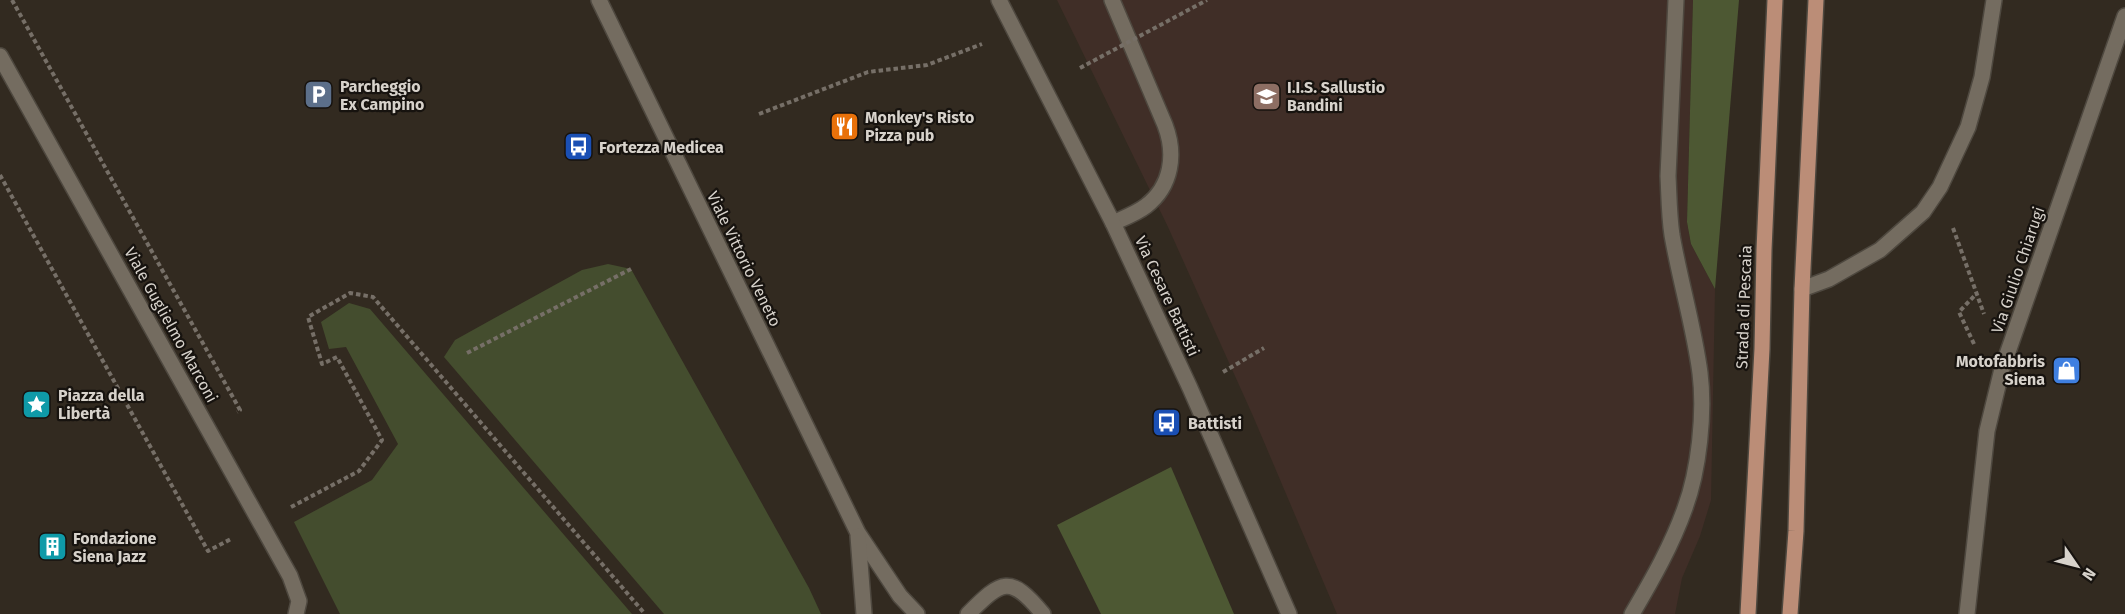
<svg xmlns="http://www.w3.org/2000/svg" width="2125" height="614" viewBox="0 0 2125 614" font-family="'Fira Sans',sans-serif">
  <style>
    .education { fill: #402e27 }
    .green { fill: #444d2e }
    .forest { fill: #4d5833 }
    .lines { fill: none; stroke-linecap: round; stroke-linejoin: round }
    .service-casing { stroke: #4e483f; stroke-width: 18 }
    .pedestrian-casing { stroke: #4e483f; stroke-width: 18 }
    .minor-casing { stroke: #4e483f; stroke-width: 18 }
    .tertiary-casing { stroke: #4e483f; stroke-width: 18 }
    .primary-casing { stroke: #4e483f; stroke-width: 18 }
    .path { stroke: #766f67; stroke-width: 4; stroke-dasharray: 4.5 3; stroke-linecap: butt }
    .service { stroke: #746c60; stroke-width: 15 }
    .pedestrian { stroke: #746c60; stroke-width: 15 }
    .minor { stroke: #746c60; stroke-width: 15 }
    .tertiary { stroke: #746c60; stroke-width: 15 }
    .primary { stroke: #bb8d77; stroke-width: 15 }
    .path-bridge { stroke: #766f67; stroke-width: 4; stroke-dasharray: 4.5 3; stroke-linecap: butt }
    .labels { text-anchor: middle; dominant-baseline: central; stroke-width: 4.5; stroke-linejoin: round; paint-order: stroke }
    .poi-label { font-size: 16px; font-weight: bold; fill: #d7d2cb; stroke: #17130f; text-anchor: start }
    .street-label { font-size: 16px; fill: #d7d2cb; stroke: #17130f }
  </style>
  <rect width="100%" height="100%" fill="#322a20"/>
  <!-- education -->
  <path class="education" d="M1057 0H1693L1687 222 1691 244 1715 289 1711 500 1700 536 1682 578 1675 614H1337L1253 416 1168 227Z"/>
  <!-- green -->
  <g class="green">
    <path d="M608 264 631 269 809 588 821 614H664L444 357 455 340 491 320 582 270Z"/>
    <path d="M349 303 370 309 632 614H340L294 522 372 480 398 444 346 347 329 349 321 322Z"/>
  </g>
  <!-- forest -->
  <g class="forest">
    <path d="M1693 0H1739L1715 289 1691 244 1687 222Z"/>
    <path d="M1171 467 1234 614H1101L1057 525Z"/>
  </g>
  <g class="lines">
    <defs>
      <g id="service">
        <path d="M1112 0 1165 125C1176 154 1172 186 1146 206 1137 213 1124 218 1113 223"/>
        <path d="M1802 289 1829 279 1880 250 1923 212 1940 187 1968 127 1982 77 1994 0"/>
        <path d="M968 614C1002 580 1010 574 1043 614"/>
        <path d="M1632 614C1652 580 1672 545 1685 508 1699 470 1705 413 1700 373 1694 327 1680 281 1672 235 1669 215 1669 195 1668 176L1676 0"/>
      </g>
      <path id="pedestrian" d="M0 56 290 576 299 601 296 614"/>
      <path id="minor" d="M1967 614 1987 431 2002 369 2125 16"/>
      <g id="tertiary">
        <path d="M599 0 858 533 900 596 917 614"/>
        <path d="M999 0 1113 223 1190 388 1289 614"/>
        <path d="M858 536 864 614"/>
      </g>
      <g id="primary">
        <path d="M1748 614 1762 349 1764 250 1775 0"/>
        <path d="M1790 614 1796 531 1802 289 1816 0"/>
      </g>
    </defs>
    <!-- service casing -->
    <use href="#service" class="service-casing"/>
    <!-- pedestrian casing -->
    <use href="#pedestrian" class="pedestrian-casing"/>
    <!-- minor casing -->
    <use href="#minor" class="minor-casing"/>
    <!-- tertiary casing -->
    <use href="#tertiary" class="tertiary-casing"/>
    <!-- primary casing -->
    <use href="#primary" class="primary-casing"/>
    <!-- path -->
    <g class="path">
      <path d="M12 0 240 410 237 412"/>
      <path d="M759 114 868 72 927 65 982 44"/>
      <path d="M0 175 208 551 231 539"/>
      <path d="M1953 228 1984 314"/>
      <path d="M1974 344 1959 312 1976 294"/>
      <path d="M467 353 631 269"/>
      <path d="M1223 372 1264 348"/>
      <path d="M291 507 359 471 382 440 337 357 322 364 308 317 350 293 373 297 645 614"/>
    </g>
    <!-- service -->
    <use href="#service" class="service"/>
    <!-- pedestrian -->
    <use href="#pedestrian" class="pedestrian"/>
    <!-- minor -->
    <use href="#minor" class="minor"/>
    <!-- tertiary -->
    <use href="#tertiary" class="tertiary"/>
    <!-- primary -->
    <use href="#primary" class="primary"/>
    <!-- path-bridge -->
    <path class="path-bridge" d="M1080 68 1207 0"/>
  </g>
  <!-- icons -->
  <defs>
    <symbol id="parking-square" viewBox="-11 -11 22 22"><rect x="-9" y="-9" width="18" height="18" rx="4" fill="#5c6f8a" stroke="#17130f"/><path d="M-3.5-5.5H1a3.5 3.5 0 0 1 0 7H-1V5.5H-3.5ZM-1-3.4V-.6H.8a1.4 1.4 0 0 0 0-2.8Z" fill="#fff"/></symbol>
    <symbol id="school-square" viewBox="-11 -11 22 22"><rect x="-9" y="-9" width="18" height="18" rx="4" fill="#8d6e63" stroke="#17130f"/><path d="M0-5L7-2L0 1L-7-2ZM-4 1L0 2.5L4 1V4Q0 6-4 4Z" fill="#fff"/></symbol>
    <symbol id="restaurant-square" viewBox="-11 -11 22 22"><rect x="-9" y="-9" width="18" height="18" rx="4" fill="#e8710a" stroke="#17130f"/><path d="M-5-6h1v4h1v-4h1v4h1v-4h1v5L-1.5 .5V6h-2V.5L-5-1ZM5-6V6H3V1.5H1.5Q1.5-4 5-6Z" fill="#fff"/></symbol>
    <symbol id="bus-square" viewBox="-11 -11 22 22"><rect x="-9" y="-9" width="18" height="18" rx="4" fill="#1a4fb4" stroke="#17130f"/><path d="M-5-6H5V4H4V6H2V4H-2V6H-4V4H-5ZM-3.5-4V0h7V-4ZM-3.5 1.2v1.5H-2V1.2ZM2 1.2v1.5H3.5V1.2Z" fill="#fff"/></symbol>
    <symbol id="shop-square" viewBox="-11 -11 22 22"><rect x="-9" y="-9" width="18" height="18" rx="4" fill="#3f7fe0" stroke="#17130f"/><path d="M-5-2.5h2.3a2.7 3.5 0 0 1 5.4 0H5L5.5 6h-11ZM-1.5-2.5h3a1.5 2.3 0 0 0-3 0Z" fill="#fff"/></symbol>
    <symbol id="sight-square" viewBox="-11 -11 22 22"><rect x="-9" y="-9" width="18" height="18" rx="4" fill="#0f9aa8" stroke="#17130f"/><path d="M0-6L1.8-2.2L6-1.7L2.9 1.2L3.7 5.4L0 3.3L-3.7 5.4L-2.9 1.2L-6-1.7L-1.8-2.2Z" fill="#fff"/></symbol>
    <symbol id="building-square" viewBox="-11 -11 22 22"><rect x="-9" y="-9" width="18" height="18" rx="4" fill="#0f9aa8" stroke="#17130f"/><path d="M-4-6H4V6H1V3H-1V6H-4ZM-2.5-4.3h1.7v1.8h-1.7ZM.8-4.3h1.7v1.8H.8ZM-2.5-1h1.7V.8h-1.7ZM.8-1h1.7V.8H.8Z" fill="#fff"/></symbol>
  </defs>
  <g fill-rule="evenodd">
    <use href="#parking-square" x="302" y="78" width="33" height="33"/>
    <use href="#school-square" x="1250" y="80" width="33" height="33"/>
    <use href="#restaurant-square" x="828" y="110" width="33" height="33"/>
    <use href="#bus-square" x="562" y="130" width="33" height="33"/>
    <use href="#shop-square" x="2050" y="354" width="33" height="33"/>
    <use href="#sight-square" x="20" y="388" width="33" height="33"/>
    <use href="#bus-square" x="1150" y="406" width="33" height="33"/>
    <use href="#building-square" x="36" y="530" width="33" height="33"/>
  </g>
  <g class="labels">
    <!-- poi labels -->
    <g class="poi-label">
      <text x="340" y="86">Parcheggio<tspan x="340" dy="18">Ex Campino</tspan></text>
      <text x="1287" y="87">I.I.S. Sallustio<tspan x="1287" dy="18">Bandini</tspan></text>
      <text x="865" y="117">Monkey's Risto<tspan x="865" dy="18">Pizza pub</tspan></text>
      <text x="599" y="147">Fortezza Medicea</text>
      <text x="2045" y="361" text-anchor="end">Motofabbris<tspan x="2045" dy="18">Siena</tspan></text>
      <text x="58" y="395">Piazza della<tspan x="58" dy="18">Libertà</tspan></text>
      <text x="1188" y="423">Battisti</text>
      <text x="73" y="538">Fondazione<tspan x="73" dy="18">Siena Jazz</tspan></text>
    </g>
    <!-- street labels -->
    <g class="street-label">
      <text transform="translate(744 259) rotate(64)">Viale Vittorio Veneto</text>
      <text transform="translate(2018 270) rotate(-71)">Via Giulio Chiarugi</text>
      <text transform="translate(1167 296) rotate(65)">Via Cesare Battisti</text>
      <text transform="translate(1744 307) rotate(-88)">Strada di Pescaia</text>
      <text transform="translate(171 325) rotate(61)">Viale Guglielmo Marconi</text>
    </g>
  </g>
  <!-- north arrow -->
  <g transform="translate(2077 566) rotate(125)" stroke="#17130f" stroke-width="4.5" paint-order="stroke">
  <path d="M0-4.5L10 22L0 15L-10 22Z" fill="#d7d2cb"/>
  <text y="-9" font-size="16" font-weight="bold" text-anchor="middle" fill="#d7d2cb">N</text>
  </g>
</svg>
